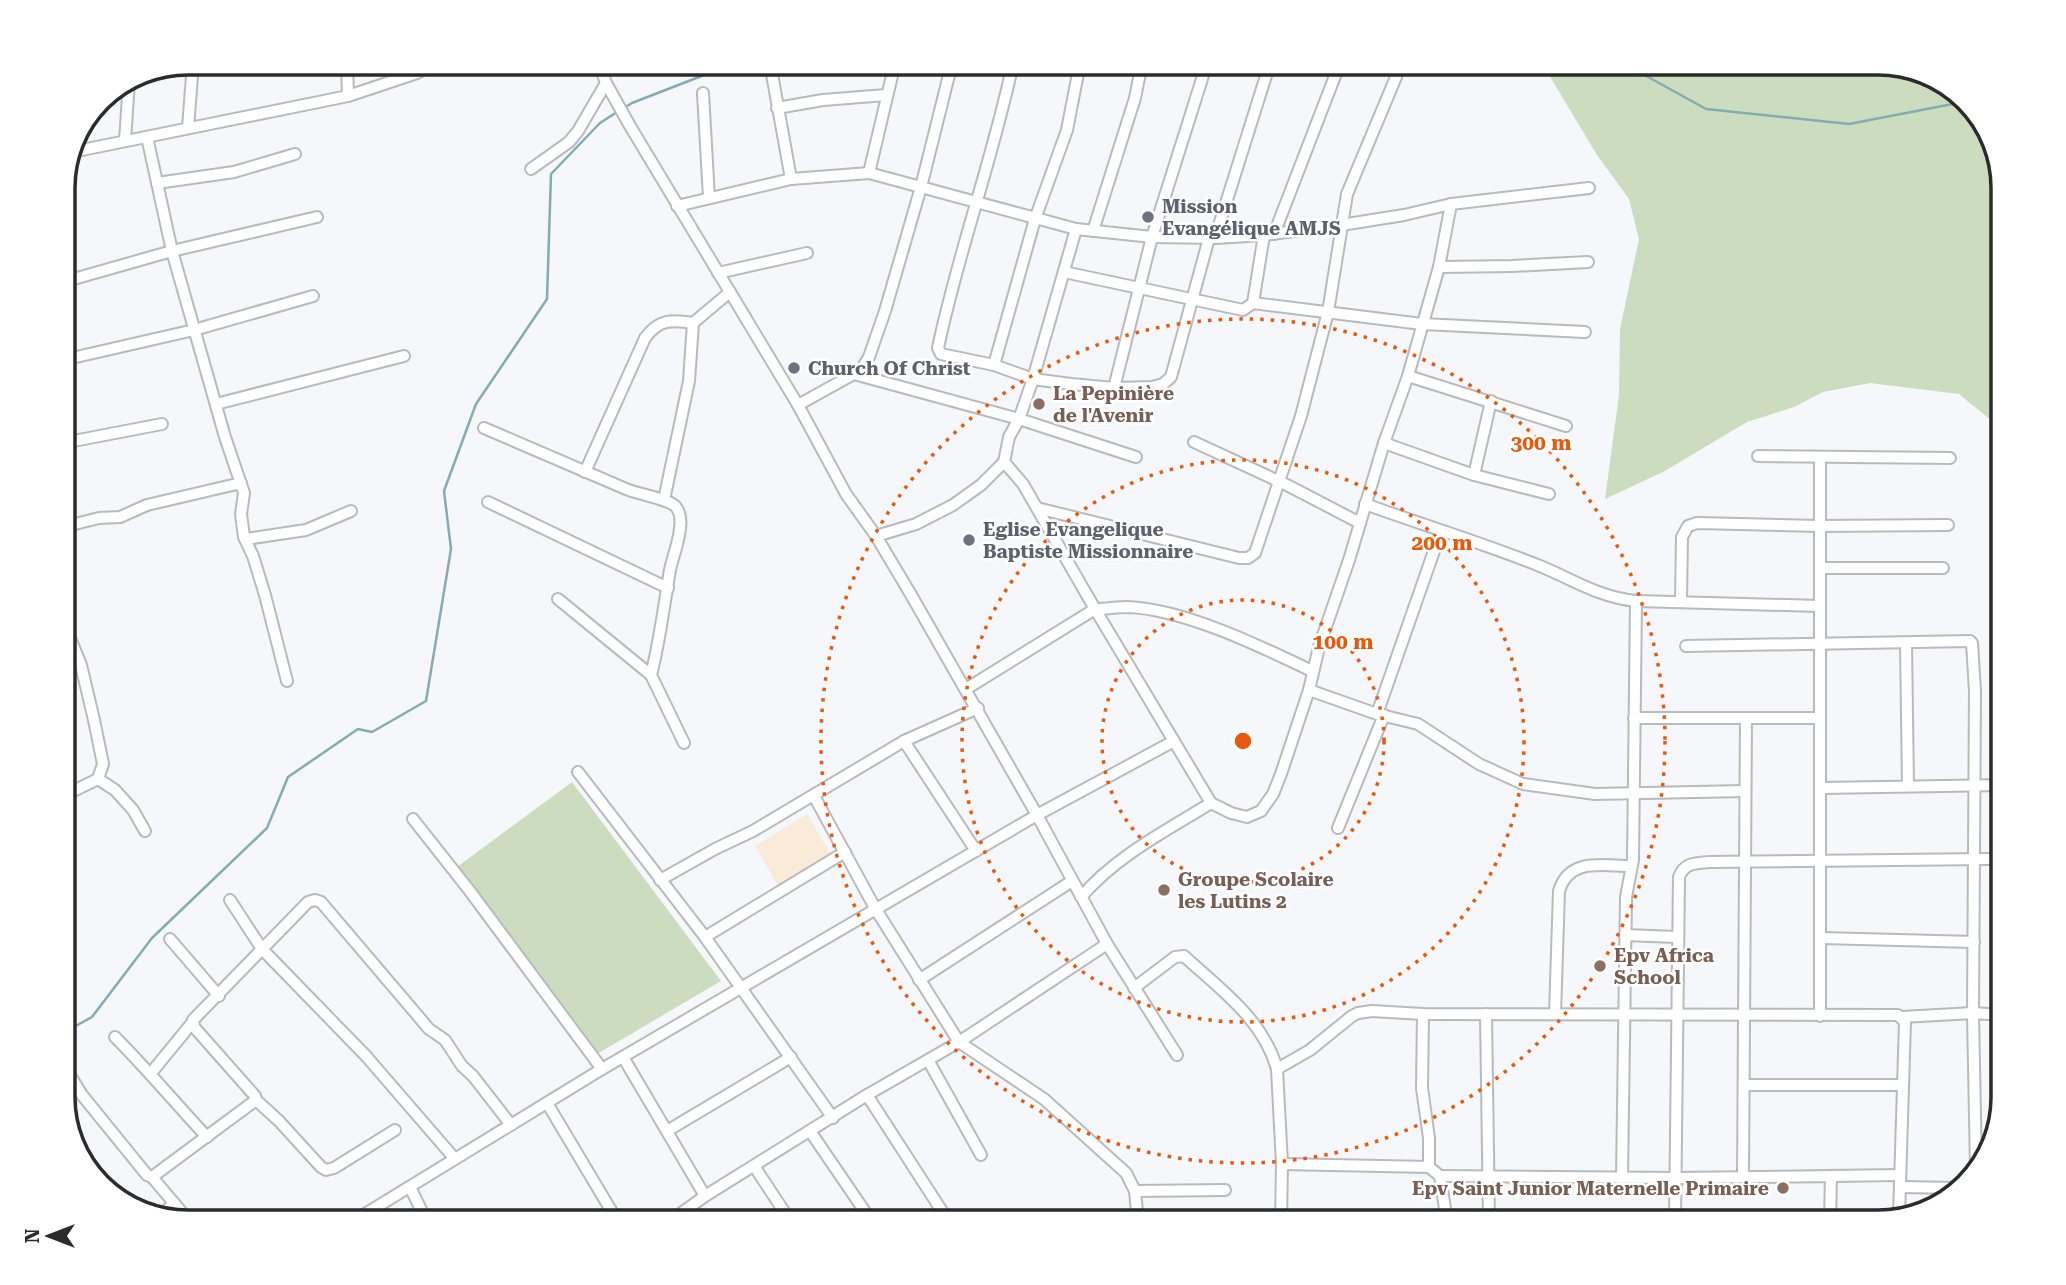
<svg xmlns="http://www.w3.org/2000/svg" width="2066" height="1285" viewBox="0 0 2066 1285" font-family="'Roboto Serif',serif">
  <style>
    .medical { fill: #faead8 }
    .green { fill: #cbddbe }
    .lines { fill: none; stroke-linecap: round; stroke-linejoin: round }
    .stream { stroke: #83acb3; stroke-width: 2.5 }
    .minor-casing { stroke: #b8babe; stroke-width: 14 }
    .minor { stroke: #fff; stroke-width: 10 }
    .ring { fill: none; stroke: #e8590c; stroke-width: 3.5; stroke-dasharray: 3.5 7 }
    .worship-dot { fill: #6b7280; stroke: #fff; stroke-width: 2.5 }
    .education-dot { fill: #8d6e63; stroke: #fff; stroke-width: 2.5 }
    .labels { text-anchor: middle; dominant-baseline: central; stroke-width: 5; stroke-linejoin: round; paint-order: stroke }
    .worship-label { font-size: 19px; font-weight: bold; fill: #5b616d; stroke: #fff; text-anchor: start }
    .education-label { font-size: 19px; font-weight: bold; fill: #785e54; stroke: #fff; text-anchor: start }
    .rim { fill: none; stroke: #2b2b2d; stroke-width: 3.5 }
    .centre { fill: #e8590c; stroke: #fff; stroke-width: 3.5 }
    .ring-label { font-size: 21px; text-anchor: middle; font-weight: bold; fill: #e8590c; stroke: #fff; stroke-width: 5; stroke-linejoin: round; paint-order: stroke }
  </style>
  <rect width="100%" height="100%" fill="#f5f7fb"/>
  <!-- medical -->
  <path class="medical" d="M807 814 832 856 779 887 755 846Z"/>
  <!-- green -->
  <g class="green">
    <path d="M1532 63H1877L1940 80 1986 126 2003 181V430L1959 394 1870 383 1823 392 1794 407 1747 422 1663 472 1605 499 1619 395 1620 329 1639 239 1629 199 1597 155 1546 70Z"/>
    <path d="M572 782 721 981 597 1054 457 867Z"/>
  </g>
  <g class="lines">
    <!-- stream -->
    <g class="stream">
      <path d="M1623 63 1706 109 1849 124 1963 102"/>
      <path d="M622 109 632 103 735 63"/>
      <path d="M63 1033 92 1017 152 938 267 828 288 777 358 729 372 732 426 701 451 549 444 491 476 404 547 299 551 174 600 123 617 112"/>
    </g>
    <defs>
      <g id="minor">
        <path d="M347 63 348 96"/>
        <path d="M770 63 791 179"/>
        <path d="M1013 63C993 159 958 252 938 348L941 354 994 365 1033 379 1071 384 1114 388 1152 387 1163 384 1171 377 1209 238"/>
        <path d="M703 93 709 198"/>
        <path d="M777 108 823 100 886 95"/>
        <path d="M188 128 193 63"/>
        <path d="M147 137 172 251 225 437 244 493 241 514 244 537 253 556 265 595 287 681"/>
        <path d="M125 141 129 81"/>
        <path d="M77 151 348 96 417 73 437 63"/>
        <path d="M531 169 569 142 578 131 606 83"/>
        <path d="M869 173 895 63"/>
        <path d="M157 183 234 172 295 154"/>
        <path d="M677 206 791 179 869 173 1076 229 1152 237 1215 238 1264 235 1341 225 1404 215 1451 204 1589 188"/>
        <path d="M1093 231 1135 98 1142 63"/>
        <path d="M1274 234 1340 63"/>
        <path d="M1215 238 1270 63"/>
        <path d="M1439 267 1512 266 1588 262"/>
        <path d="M1064 272 1243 310 1253 303 1264 235"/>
        <path d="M718 273 807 253"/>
        <path d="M63 282 172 251 317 217"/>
        <path d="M1253 303 1422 324 1585 332"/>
        <path d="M63 360 194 330 313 296"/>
        <path d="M994 365 1035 219 1067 130 1080 63"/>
        <path d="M854 374 1019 419 1136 457"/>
        <path d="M1408 376 1566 426"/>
        <path d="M1114 388 1152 237 1207 63"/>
        <path d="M1491 401 1474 475 1549 494"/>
        <path d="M216 404 404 356"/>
        <path d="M798 405 861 370 869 357 885 311 921 187 952 63"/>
        <path d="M484 428 626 489C637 494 670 499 676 507 680 512 681 521 680 528 679 542 673 556 670 570 664 605 660 640 651 675L684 743"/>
        <path d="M1194 442 1287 485 1360 523"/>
        <path d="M63 443 162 424"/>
        <path d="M1384 443 1474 475"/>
        <path d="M1758 456 1950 458"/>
        <path d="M1820 457V1016"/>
        <path d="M585 472 645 338C658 320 671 319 693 323"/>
        <path d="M664 500 689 381 693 323 730 292"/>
        <path d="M488 502 668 588"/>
        <path d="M1365 504C1423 525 1483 543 1540 566 1574 580 1598 597 1636 601"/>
        <path d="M1037 508 1239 558H1248L1255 553 1301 416 1328 312 1347 194 1396 77"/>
        <path d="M63 527 99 518 120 517 147 505 241 483"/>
        <path d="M876 536 916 524 953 505 981 485 1004 462 1009 437 1019 419 1033 379 1076 229"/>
        <path d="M246 539 306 530 351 511"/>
        <path d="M1820 568H1943"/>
        <path d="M558 599 651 675"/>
        <path d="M1681 601 1682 537 1688 526 1697 523 1820 526 1948 525"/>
        <path d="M63 621 81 665 94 720 103 764 98 779 115 790 133 810 145 831"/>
        <path d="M1906 643 1908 786"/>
        <path d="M1686 646 1970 641 1972 643 1975 691 1973 1013 1976 1169"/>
        <path d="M966 689 1095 609 1023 484 1004 462"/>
        <path d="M1309 690 1377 714 1418 724 1479 764 1523 784 1595 794 1745 791"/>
        <path d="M1377 714 1441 531"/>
        <path d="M1634 718H1820"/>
        <path d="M1174 741 1037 815 1107 944 1177 1055"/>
        <path d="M578 772 705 937 833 1118"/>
        <path d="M1821 788 2003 785"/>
        <path d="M63 796 98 779"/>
        <path d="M814 796 875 908 959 1042 1044 1099 1126 1173 1135 1191 1138 1222"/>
        <path d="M1211 803 1095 609C1106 609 1117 607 1128 607 1184 609 1262 647 1312 671"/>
        <path d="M413 819 469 890 602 1069"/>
        <path d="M1338 828 1384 715"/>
        <path d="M976 851 904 741 978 708"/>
        <path d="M660 880 715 849 753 831 904 741"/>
        <path d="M1081 897C1116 856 1166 831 1211 803L1231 813 1247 817 1261 811 1273 794 1281 774 1309 690 1319 647 1349 560 1384 443 1408 376 1439 267 1451 204"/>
        <path d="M230 900 262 949 366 1056 455 1159"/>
        <path d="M1625 935 1677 937"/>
        <path d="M705 937 845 852"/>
        <path d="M1821 938 1974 942"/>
        <path d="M170 939 219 996"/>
        <path d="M919 980 1072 881"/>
        <path d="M1134 988 1175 957 1184 956C1220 989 1263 1019 1277 1069"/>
        <path d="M1423 1014 1422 1088 1429 1138V1167L1440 1176 1447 1222"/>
        <path d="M1486 1014 1489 1222"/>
        <path d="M1555 1014 1559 891C1569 857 1603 866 1631 866"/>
        <path d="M1902 1017 1973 1013 2003 1015"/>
        <path d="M115 1037C147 1069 176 1104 207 1137"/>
        <path d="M623 1057 705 1196"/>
        <path d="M928 1060 981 1155"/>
        <path d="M68 1072 82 1095 147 1175 152 1177 190 1222"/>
        <path d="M151 1073 192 1023"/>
        <path d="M1744 1085H1903"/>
        <path d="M867 1095 949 1222"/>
        <path d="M547 1103 618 1222"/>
        <path d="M395 1130 334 1168 326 1170 321 1167 279 1121 256 1100 255 1096 194 1027 193 1020 308 902 315 900 321 902 429 1029 445 1040 462 1066 473 1076 511 1125"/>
        <path d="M667 1131 791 1057"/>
        <path d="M810 1131 872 1222"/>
        <path d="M1282 1164 1429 1167"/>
        <path d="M754 1166 791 1222"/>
        <path d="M1440 1176 1675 1178 1831 1176 1830 1222"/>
        <path d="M1743 1176 1746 718"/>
        <path d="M1831 1176 1900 1175"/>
        <path d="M152 1177 256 1100"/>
        <path d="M1622 1178 1626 897 1633 860 1636 601 1820 606"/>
        <path d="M410 1187 427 1222"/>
        <path d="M1900 1187 1957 1188"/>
        <path d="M1135 1191 1225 1190"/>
        <path d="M162 1215 174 1203"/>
        <path d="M352 1222 602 1069 1037 815 910 593 876 536 846 494 798 405 630 126 606 83 599 63"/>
        <path d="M669 1222 705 1196 867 1095 959 1042 1107 944"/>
        <path d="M1281 1222 1282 1164 1277 1069 1310 1050 1352 1016 1358 1013 1372 1011 1423 1014 1898 1015 1905 1022 1899 1216"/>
        <path d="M1675 1222 1679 877C1684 863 1695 863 1709 862L1989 859"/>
      </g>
    </defs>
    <!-- minor casing -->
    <use href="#minor" class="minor-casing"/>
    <!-- minor -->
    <use href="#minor" class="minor"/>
  </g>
  <!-- distance rings -->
  <g class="ring">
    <circle cx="1243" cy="741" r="141"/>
    <circle cx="1243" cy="741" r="281"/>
    <circle cx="1243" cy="741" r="422"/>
  </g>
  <!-- markers -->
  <g class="worship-dot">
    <circle cx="1148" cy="217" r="7"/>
    <circle cx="794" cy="368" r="7"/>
    <circle cx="969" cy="540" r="7"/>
  </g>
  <g class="education-dot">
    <circle cx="1039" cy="404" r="7"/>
    <circle cx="1164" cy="890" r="7"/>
    <circle cx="1600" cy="966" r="7"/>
    <circle cx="1783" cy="1188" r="7"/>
  </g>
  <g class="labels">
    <!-- worship labels -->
    <g class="worship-label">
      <text x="1162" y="206">Mission<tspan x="1162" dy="22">Evangélique AMJS</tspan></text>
      <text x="808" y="368">Church Of Christ</text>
      <text x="983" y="529">Eglise Evangelique<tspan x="983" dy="22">Baptiste Missionnaire</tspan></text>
    </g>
    <!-- education labels -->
    <g class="education-label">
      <text x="1053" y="393">La Pepinière<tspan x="1053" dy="22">de l'Avenir</tspan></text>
      <text x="1178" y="879">Groupe Scolaire<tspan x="1178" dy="22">les Lutins 2</tspan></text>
      <text x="1614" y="955">Epv Africa<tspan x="1614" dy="22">School</tspan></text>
      <text x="1769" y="1188" text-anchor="end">Epv Saint Junior Maternelle Primaire</text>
    </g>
  </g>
  <!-- crop -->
  <path d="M0 0H2066V1285H0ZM188 75H1878A113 113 0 0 1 1991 188V1097A113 113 0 0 1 1878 1210H188A113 113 0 0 1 75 1097V188A113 113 0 0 1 188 75Z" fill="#fff" fill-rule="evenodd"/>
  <path class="rim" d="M188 75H1878A113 113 0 0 1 1991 188V1097A113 113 0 0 1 1878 1210H188A113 113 0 0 1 75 1097V188A113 113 0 0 1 188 75Z"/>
  <circle cx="1243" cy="741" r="10" class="centre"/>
  <g class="ring-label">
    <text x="1541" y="450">300 m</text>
    <text x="1442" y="550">200 m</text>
    <text x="1343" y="649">100 m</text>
  </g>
  <!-- north arrow -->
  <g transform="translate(49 1236) rotate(270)" stroke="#ffffff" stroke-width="5" paint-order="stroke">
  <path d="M0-5L12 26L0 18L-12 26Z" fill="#2b2b2d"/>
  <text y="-10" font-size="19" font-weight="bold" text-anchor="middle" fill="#2b2b2d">N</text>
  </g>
</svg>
